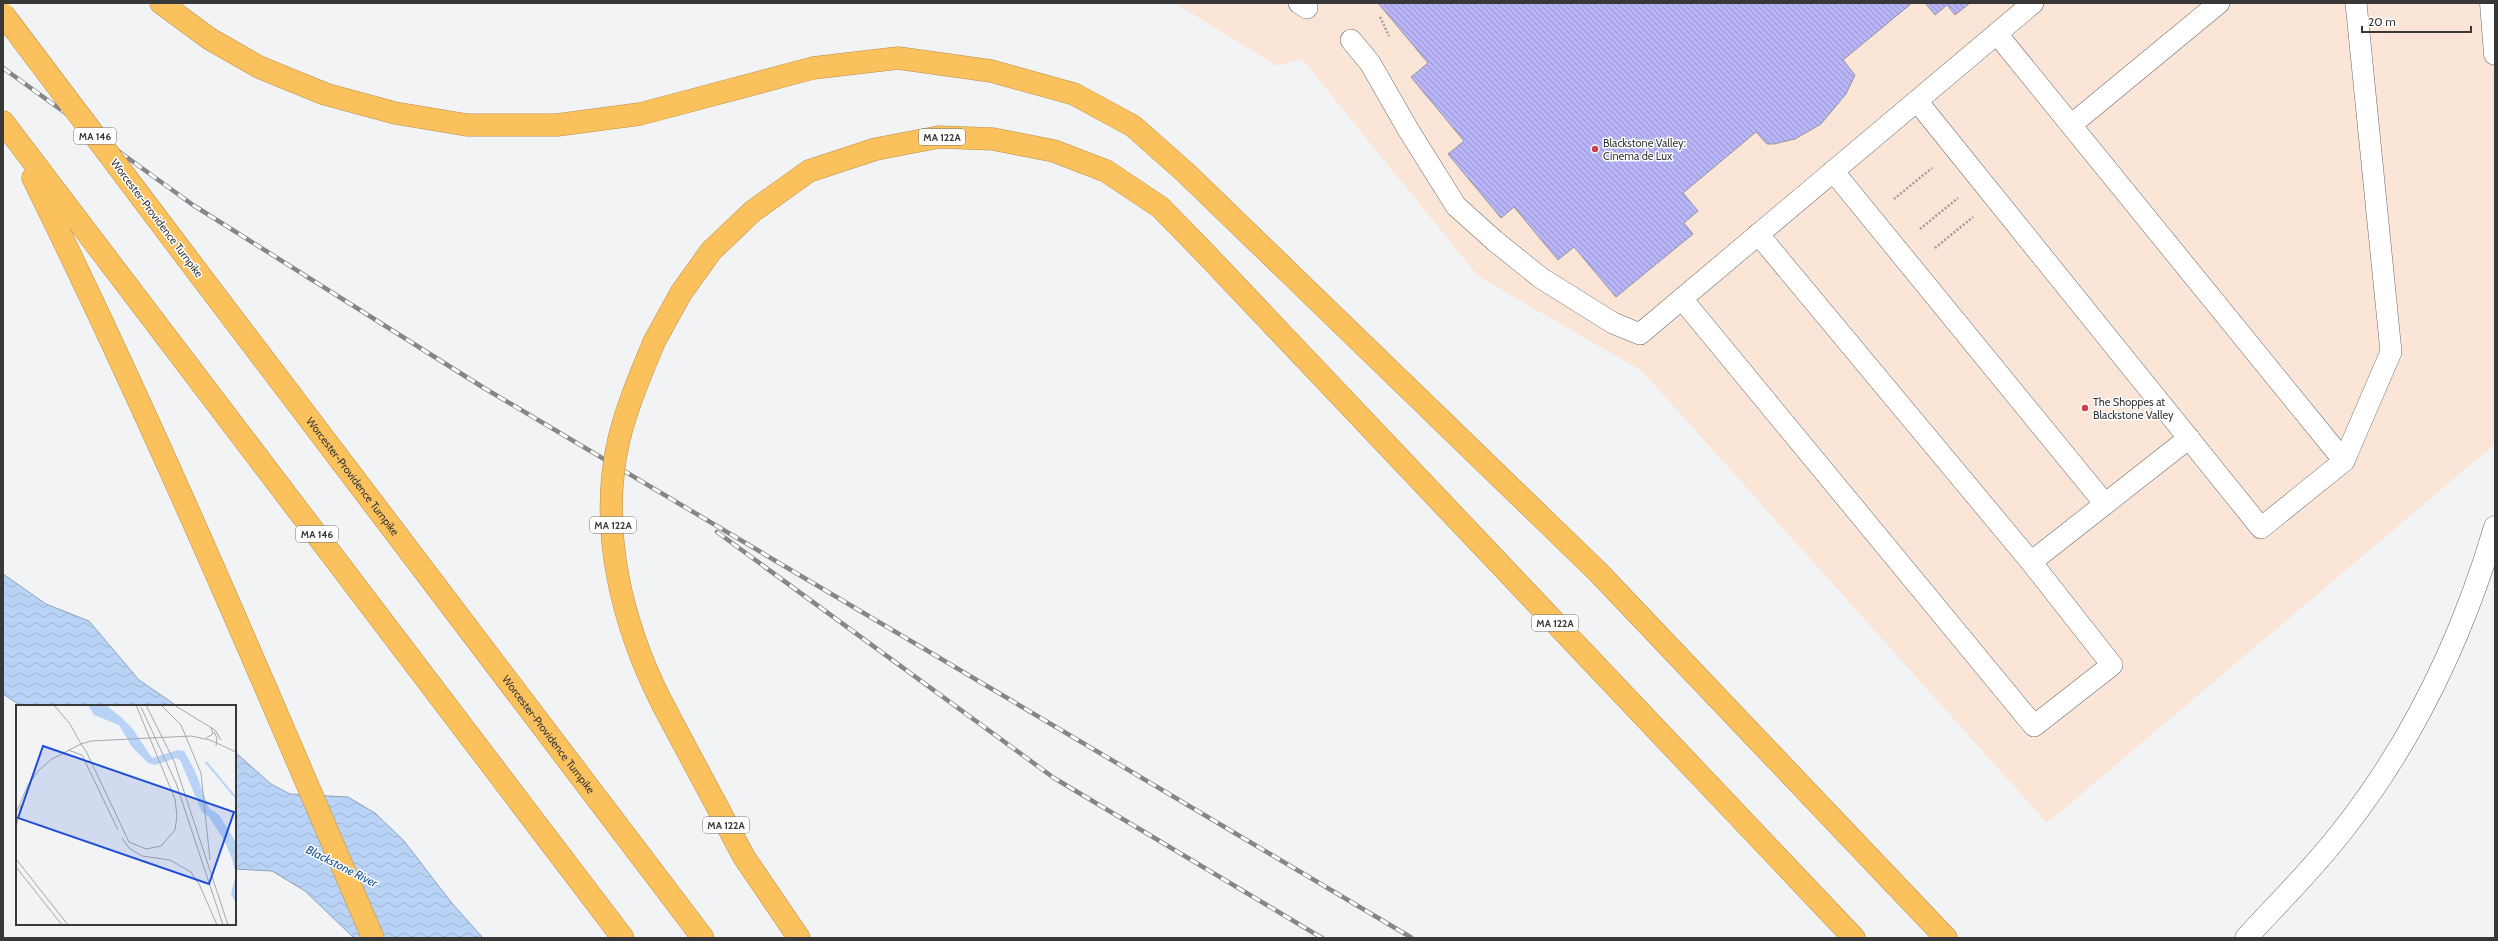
<svg xmlns="http://www.w3.org/2000/svg" width="2498" height="941" viewBox="0 0 2498 941" font-family="Cabin,sans-serif">
  <style>
    .commercial { fill: #fae5d6 }
    .water { fill: url(#water-waves); stroke: #92a4bd }
    .building { fill: url(#building-back-hatch); stroke: #98989b }
    .lines { fill: none; stroke-linecap: round; stroke-linejoin: round }
    .lane-casing { stroke: #6a6b6d; stroke-width: 22 }
    .street-casing { stroke: #6a6b6d; stroke-width: 23 }
    .highway-casing { stroke: #b69150; stroke-width: 23 }
    .path { stroke: #9d9ea0; stroke-width: 2.5; stroke-dasharray: 2 2; stroke-linecap: butt }
    .lane { stroke: #fff; stroke-width: 21 }
    .street { stroke: #fff; stroke-width: 22 }
    .highway { stroke: #fac15d; stroke-width: 22 }
    .rail-casing { stroke: #868688; stroke-width: 4.5 }
    .rail { stroke: #fff; stroke-width: 3; stroke-dasharray: 9; stroke-linecap: butt }
    .highway-bridge-casing { stroke: #b69150; stroke-width: 23; stroke-linecap: butt }
    .highway-bridge { stroke: #fac15d; stroke-width: 22 }
    .poi-dot { fill: #d0404e; stroke: #fff; stroke-width: 1.5 }
    .labels { text-anchor: middle; dominant-baseline: central; stroke-width: 3; stroke-linejoin: round; paint-order: stroke }
    .shield { fill: #fff; stroke: #747474; stroke-width: 1 }
    .shield-label { font-size: 10px; font-weight: bold; fill: #383839 }
    .poi-label { font-size: 11px; fill: #383839; stroke: #fff; text-anchor: start }
    .street-label { font-size: 11px; fill: #383839; stroke: #fff }
    .water-label { font-size: 12px; font-style: italic; fill: #185295; stroke: #fff }
    .inset-river { fill: none; stroke: #b8d3f6; stroke-width: 2 }
    .inset-road { fill: none; stroke: #a8a8aa; stroke-width: 1 }
    .view { fill: #1d4ed8; fill-opacity: 0.15; stroke: #1d4ed8; stroke-width: 2 }
    .inset-edge { fill: none; stroke: #383839; stroke-width: 2 }
  </style>
  <defs>
    <pattern id="water-waves" width="16" height="10" patternUnits="userSpaceOnUse"><rect width="16" height="10" fill="#b8d3f6"/><path d="M0 5q4-4 8 0t8 0" fill="none" stroke="#9fb6d4"/></pattern>
    <pattern id="building-back-hatch" width="6" height="6" patternUnits="userSpaceOnUse"><rect width="6" height="6" fill="#b7b4f7"/><path d="M-1 5l2 2M0 0l6 6M5-1l2 2" fill="none" stroke="#9693c9"/></pattern>
  </defs>
  <rect width="100%" height="100%" fill="#f2f3f5"/>
  <!-- commercial -->
  <path class="commercial" d="M1175 3H2491L2495 54V444L2047 823 1642 371 1478 276 1302 59 1277 66Z"/>
  <!-- water -->
  <g class="water">
    <path d="M3 574 46 604 89 621 139 680 177 706H21L3 694Z"/>
    <path d="M235 752 271 784 290 794 348 797 375 813 404 841 451 902 483 938H354L305 891 272 871 235 869Z"/>
  </g>
  <!-- building -->
  <g class="building">
    <path d="M1378 3H1912L1843 60 1855 75 1846 94 1821 124 1795 139 1774 144H1767L1756 132 1683 193 1698 211 1684 223 1693 234 1616 297 1574 247 1558 260 1514 207 1501 218 1448 154 1464 141 1411 77 1428 63Z"/>
    <path d="M1925 3H1970L1955 15 1947 5 1935 15Z"/>
  </g>
  <g class="lines">
    <defs>
      <g id="lane">
        <path d="M1299 3 1307 8"/>
        <path d="M1351 40 1370 63 1409 131 1456 206 1495 241 1541 278 1613 323 1640 334 2033 3"/>
        <path d="M1917 101 2261 528 2344 461 1997 34"/>
        <path d="M2071 125 2219 3"/>
        <path d="M1758 234 2031 562 2105 504 1833 171"/>
        <path d="M1682 299 2034 726 2112 665 2031 562"/>
        <path d="M2344 461 2391 352 2356 3"/>
        <path d="M2105 504 2189 438"/>
      </g>
      <g id="street">
        <path d="M2491 3 2495 54"/>
        <path d="M2246 938C2279 902 2313 869 2343 830 2413 741 2463 635 2495 527"/>
      </g>
      <g id="highway">
        <path d="M161 3 210 39 259 67 325 94 395 113 467 125H557L640 114 813 68 898 58 991 71 1074 94 1133 126 1186 173 1598 572 1946 938"/>
        <path d="M3 122 623 938"/>
        <path d="M33 178C156 427 264 683 373 938"/>
        <path id="s1" d="M187 258 703 938"/>
        <path d="M654 342 681 293 711 251 753 211 809 171 876 149 939 137 993 139 1054 151 1106 171 1160 207 1205 253 1854 938"/>
        <path d="M663 705 744 857 799 938"/>
      </g>
    </defs>
    <!-- lane casing -->
    <use href="#lane" class="lane-casing"/>
    <!-- street casing -->
    <use href="#street" class="street-casing"/>
    <!-- highway casing -->
    <use href="#highway" class="highway-casing"/>
    <!-- path -->
    <g class="path">
      <path d="M1380 17 1389 36"/>
      <path d="M1894 199 1932 168"/>
      <path d="M1920 229 1958 198"/>
      <path d="M1935 248 1973 217"/>
    </g>
    <!-- lane -->
    <use href="#lane" class="lane"/>
    <!-- street -->
    <use href="#street" class="street"/>
    <!-- highway -->
    <use href="#highway" class="highway"/>
    <defs>
      <g id="rail">
        <path d="M3 68 193 205 484 388 1412 938"/>
        <path d="M717 532 1054 778 1322 938"/>
      </g>
    </defs>
    <!-- rail casing -->
    <use href="#rail" class="rail-casing"/>
    <!-- rail -->
    <use href="#rail" class="rail"/>
    <defs>
      <g id="highway-bridge">
        <path d="M3 14 187 258"/>
        <path d="M654 342C641 374 627 406 619 439 598 529 622 625 663 705"/>
      </g>
    </defs>
    <!-- highway-bridge casing -->
    <use href="#highway-bridge" class="highway-bridge-casing"/>
    <!-- highway-bridge -->
    <use href="#highway-bridge" class="highway-bridge"/>
  </g>
  <!-- markers -->
  <g class="poi-dot">
    <circle cx="1595" cy="149" r="4"/>
    <circle cx="2085" cy="408" r="4"/>
  </g>
  <g class="labels">
    <!-- shield labels -->
    <g class="shield">
      <rect x="74" y="128" width="42" height="16" rx="3"/>
      <rect x="919" y="129" width="46" height="16" rx="3"/>
      <rect x="590" y="517" width="46" height="16" rx="3"/>
      <rect x="296" y="526" width="42" height="16" rx="3"/>
      <rect x="1532" y="615" width="46" height="16" rx="3"/>
      <rect x="703" y="817" width="46" height="16" rx="3"/>
    </g>
    <g class="shield-label">
      <text x="95" y="136">MA 146</text>
      <text x="942" y="137">MA 122A</text>
      <text x="613" y="525">MA 122A</text>
      <text x="317" y="534">MA 146</text>
      <text x="1555" y="623">MA 122A</text>
      <text x="726" y="825">MA 122A</text>
    </g>
    <!-- poi labels -->
    <g class="poi-label">
      <text x="1603" y="143">Blackstone Valley:<tspan x="1603" dy="13">Cinema de Lux</tspan></text>
      <text x="2093" y="402">The Shoppes at<tspan x="2093" dy="13">Blackstone Valley</tspan></text>
    </g>
    <!-- street labels -->
    <g class="street-label">
      <text transform="translate(157 218) rotate(53)">Worcester-Providence Turnpike</text>
      <text stroke="none"><textPath href="#s1" startOffset="274">Worcester-Providence Turnpike</textPath></text>
      <text stroke="none"><textPath href="#s1" startOffset="598">Worcester-Providence Turnpike</textPath></text>
    </g>
    <!-- water labels -->
    <g class="water-label">
      <text transform="translate(342 866) rotate(27)">Blackstone River</text>
    </g>
  </g>
  <!-- overview -->
  <g transform="translate(16 705)">
    <rect width="220" height="220" fill="#f2f3f5"/>
    <path d="M72 0H90L106 13 117 24 136 53 162 45 168 46 179 66 193 103 203 110 218 134 220 141V199L215 189 220 169 216 154 208 135 193 112 186 107 164 55 160 53 139 60 132 58 116 42 103 20 78 10Z" fill="#b8d3f6"/>
    <path class="inset-river" d="M190 57 220 93"/>
    <path class="inset-road" d="M130 0 158 56 212 220M145 0 165 20 185 68 194 155M158 0 199 25 205 35M125 2 160 78 207 220M198 27 201 33 200 41M190 33 197 29 195 22M65 39 75 36 175 31 194 35 220 47M65 39 70 46 113 137 130 144 145 141 159 125 161 111 159 94 120 0M52 45 66 50 102 125M0 108 12 80 23 65 36 54 65 39 54 19 38 0M0 123 5 100M106 133 113 143 126 151 154 155 175 167 184 181 201 220M0 154 52 220M0 162 46 220"/>
    <path class="view" d="M27 41 218 107 193 179 2 113Z"/>
    <rect width="220" height="220" class="inset-edge"/>
  </g>
  <!-- border -->
  <rect width="2498" height="941" fill="none" stroke="#383839" stroke-width="8"/>
  <!-- scale -->
  <path d="M2362 26v6h109v-6" fill="none" stroke="#383839" stroke-width="2"/>
  <text x="2368" y="26" font-size="12" fill="#383839" stroke="#ffffff" stroke-width="3" paint-order="stroke">20 m</text>
</svg>
